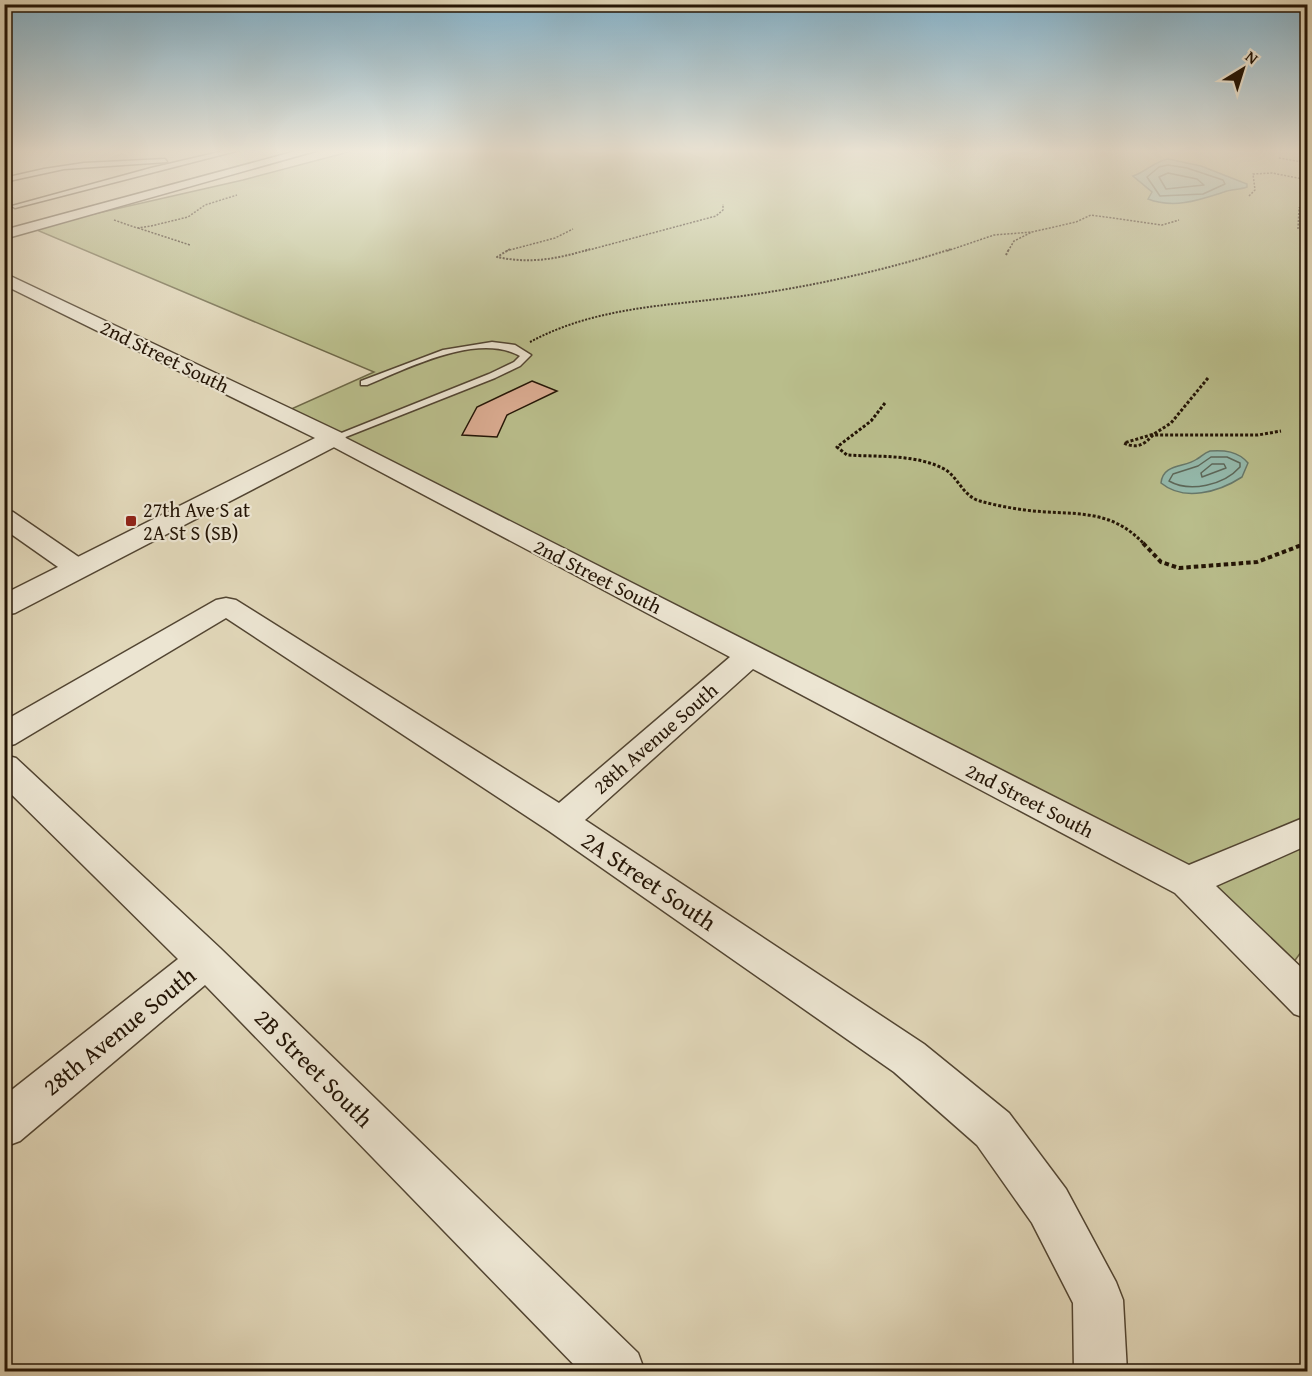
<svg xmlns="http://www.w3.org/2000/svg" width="1312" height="1376" viewBox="0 0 1312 1376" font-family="'Gentium Book Plus',serif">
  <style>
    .green { fill: #b9bd8b; stroke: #6e6848; stroke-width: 1.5 }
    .water { fill: #94baad; stroke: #67786a; stroke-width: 1.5 }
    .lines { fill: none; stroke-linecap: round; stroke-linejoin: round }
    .shore { stroke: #5c6759; stroke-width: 1.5 }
    .building { fill: #dbac92; stroke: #231405; stroke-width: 1.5 }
    .service-casing { stroke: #524532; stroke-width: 3 }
    .minor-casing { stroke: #524532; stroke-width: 3 }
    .tertiary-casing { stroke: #524532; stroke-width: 3 }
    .path-far3 { stroke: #231405; stroke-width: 1.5; stroke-dasharray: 2 1.5; stroke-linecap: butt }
    .path-far2 { stroke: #231405; stroke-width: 2; stroke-dasharray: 2 1.5; stroke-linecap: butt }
    .path-far1 { stroke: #231405; stroke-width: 3; stroke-dasharray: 3 2; stroke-linecap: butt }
    .path { stroke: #231405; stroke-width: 4; stroke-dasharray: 4.5 3; stroke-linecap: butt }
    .service { fill: #ece5d2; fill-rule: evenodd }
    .minor { fill: #ece5d2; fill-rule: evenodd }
    .tertiary { fill: #ece5d2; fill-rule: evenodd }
    .poi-dot { fill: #8f2418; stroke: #ece5d2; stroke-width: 2 }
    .labels { text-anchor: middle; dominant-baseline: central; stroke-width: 4.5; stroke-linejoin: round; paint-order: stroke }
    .street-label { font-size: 20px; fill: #231405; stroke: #ece5d2 }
    .poi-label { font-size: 20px; fill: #231405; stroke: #ece5d2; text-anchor: start }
    .near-street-label { font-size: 24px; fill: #231405; stroke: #ece5d2 }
  </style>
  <rect width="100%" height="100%" fill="#e1d7b9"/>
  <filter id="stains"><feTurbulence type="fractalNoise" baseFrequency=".00333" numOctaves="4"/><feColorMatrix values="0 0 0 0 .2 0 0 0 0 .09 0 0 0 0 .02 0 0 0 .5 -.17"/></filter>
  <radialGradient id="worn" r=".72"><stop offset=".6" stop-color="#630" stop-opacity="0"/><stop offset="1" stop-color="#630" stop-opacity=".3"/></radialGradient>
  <!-- green -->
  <path class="green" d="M356 150H1307V944L1282 978 1167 880 280 414 374 372 32 228 243 180Z"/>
  <!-- water -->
  <g class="water">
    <path d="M1168 159 1201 166 1247 184V187C1239 190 1231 189 1224 192 1199 200 1174 209 1148 199L1152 192 1133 176C1146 172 1153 162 1168 159Z"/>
    <path d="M1210 451C1224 450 1238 451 1248 463L1242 477C1219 492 1184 502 1161 483 1163 463 1185 468 1197 459 1202 456 1204 453 1210 451Z"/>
  </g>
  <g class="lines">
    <!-- shore -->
    <g class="shore">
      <path d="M1168 165 1187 168 1223 180 1225 184 1203 194 1160 196 1147 177 1159 167Z"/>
      <path d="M1168 173 1197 179 1204 185 1166 189 1159 177Z"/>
      <path d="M1211 457H1227L1240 463V467C1224 485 1190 493 1169 481L1173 474 1198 466Z"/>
      <path d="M1212 464H1224L1226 468 1202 477 1201 473Z"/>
    </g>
  </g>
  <!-- building -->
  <path class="building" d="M532 381 557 391 507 415 497 437 462 435 477 407Z"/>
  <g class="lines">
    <defs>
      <g id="service">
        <path d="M228 150H240L15 208 12 206 151 168Z"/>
        <path d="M165 159 167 162 64 169 4 182V178L44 169 84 163Z"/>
        <path d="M492 342 515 345 531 355 520 366 495 378 338 440 329 438 489 374 514 362 520 356C478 332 408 368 367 385H361V381L443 350Z"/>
      </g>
      <g id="minor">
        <path d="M300 150H319L4 239V230Z"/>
        <path d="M334 432 1189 865 1308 816V845L1216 886 1308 974V1019L1294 1014 1175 893 753 669 585 820 924 1044 1009 1113 1066 1189 1116 1282 1123 1300 1127 1372H1074L1073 1303 1032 1223 977 1145 894 1072 549 831 226 618 15 744 4 747V721L216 600 226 598 236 600 559 803 730 657 326 443 323 438 326 433Z"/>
        <path d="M4 510 13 512 86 562 90 568 86 574 77 576 68 574 4 529Z"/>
        <path d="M4 755 16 758 220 948 638 1353 645 1372H581L205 985 20 1141 4 1147V1096L178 959 4 787Z"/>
      </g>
      <path id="tertiary" d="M4 273 342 433 346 438 342 443 15 613 4 615V594L315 438 4 285Z"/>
    </defs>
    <!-- service casing -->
    <use href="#service" class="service-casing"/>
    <!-- minor casing -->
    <use href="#minor" class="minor-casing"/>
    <!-- tertiary casing -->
    <use href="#tertiary" class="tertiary-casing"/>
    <!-- path-far3 -->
    <g class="path-far3">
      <path d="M1279 158 1308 163"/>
      <path d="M1249 196 1255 190 1253 174 1272 173 1308 180"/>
      <path d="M114 220 137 228 151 226 188 217 205 205 237 195"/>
      <path d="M138 228 190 245"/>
      <path d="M1298 229 1299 208 1308 204"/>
      <path d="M506 251 555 238 573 229"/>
      <path d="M585 251 716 216 723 210V204"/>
      <path d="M947 251 994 235 1032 232"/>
      <path d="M1008 251 1014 241 1032 232 1076 222 1091 215 1162 225 1179 220"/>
    </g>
    <!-- path-far2 -->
    <g class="path-far2">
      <path d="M510 249 497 257C530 264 558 259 590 249"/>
      <path d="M1006 255 1009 249"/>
      <path d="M530 342C597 306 669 306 742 296 809 287 887 270 951 249"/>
    </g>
    <!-- path-far1 -->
    <g class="path-far1">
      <path d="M1208 378 1171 423 1154 434 1124 443C1137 449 1144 445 1153 435H1258L1281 431"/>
      <path d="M885 403 871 421 837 447 847 455C879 457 918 454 946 470 958 478 964 497 980 501 994 505 1010 508 1025 510 1070 516 1109 506 1144 544"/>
      <path d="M1303 544 1308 542"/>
    </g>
    <!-- path -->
    <path class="path" d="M1143 543 1161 562 1179 568 1257 562 1307 543"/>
    <!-- service -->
    <use href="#service" class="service"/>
    <!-- minor -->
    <use href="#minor" class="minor"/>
    <!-- tertiary -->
    <use href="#tertiary" class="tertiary"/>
  </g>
  <!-- sky -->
  <linearGradient id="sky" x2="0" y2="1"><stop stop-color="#86b6d0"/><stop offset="0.44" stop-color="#f2ede0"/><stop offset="1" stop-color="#f2ede0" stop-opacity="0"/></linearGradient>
  <rect width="1312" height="343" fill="url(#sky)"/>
  <!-- markers -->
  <rect class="poi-dot" x="125" y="515" width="12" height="12" rx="3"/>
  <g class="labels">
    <!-- street labels -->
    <g class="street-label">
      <text transform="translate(165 356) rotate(26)">2nd Street South</text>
      <text transform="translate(598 576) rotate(27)">2nd Street South</text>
      <text transform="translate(655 738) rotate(-41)">28th Avenue South</text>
      <text transform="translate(1030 800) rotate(27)">2nd Street South</text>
    </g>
    <!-- poi labels -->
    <g class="poi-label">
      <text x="143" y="509">27th Ave S at<tspan x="143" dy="23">2A St S (SB)</tspan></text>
    </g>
    <!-- near-street labels -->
    <g class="near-street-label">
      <text transform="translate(649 881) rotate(34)">2A Street South</text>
      <text transform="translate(119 1031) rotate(-39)">28th Avenue South</text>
      <text transform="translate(314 1068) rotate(45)">2B Street South</text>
    </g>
  </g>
  <!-- margin -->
  <rect width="1312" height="1376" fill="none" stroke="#e1d7b9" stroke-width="24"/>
  <rect x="6" y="6" width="1300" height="1364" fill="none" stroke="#231405" stroke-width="3"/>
  <rect x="12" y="12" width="1288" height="1352" fill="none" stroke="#231405" stroke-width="1.5"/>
  <!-- north arrow -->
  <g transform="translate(1243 69) rotate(38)" stroke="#ece5d2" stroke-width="4.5" paint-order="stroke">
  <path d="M0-4.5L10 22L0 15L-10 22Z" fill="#231405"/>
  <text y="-9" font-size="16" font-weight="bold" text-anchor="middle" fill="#231405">N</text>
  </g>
  <rect width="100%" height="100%" filter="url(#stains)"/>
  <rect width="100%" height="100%" fill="url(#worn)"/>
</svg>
